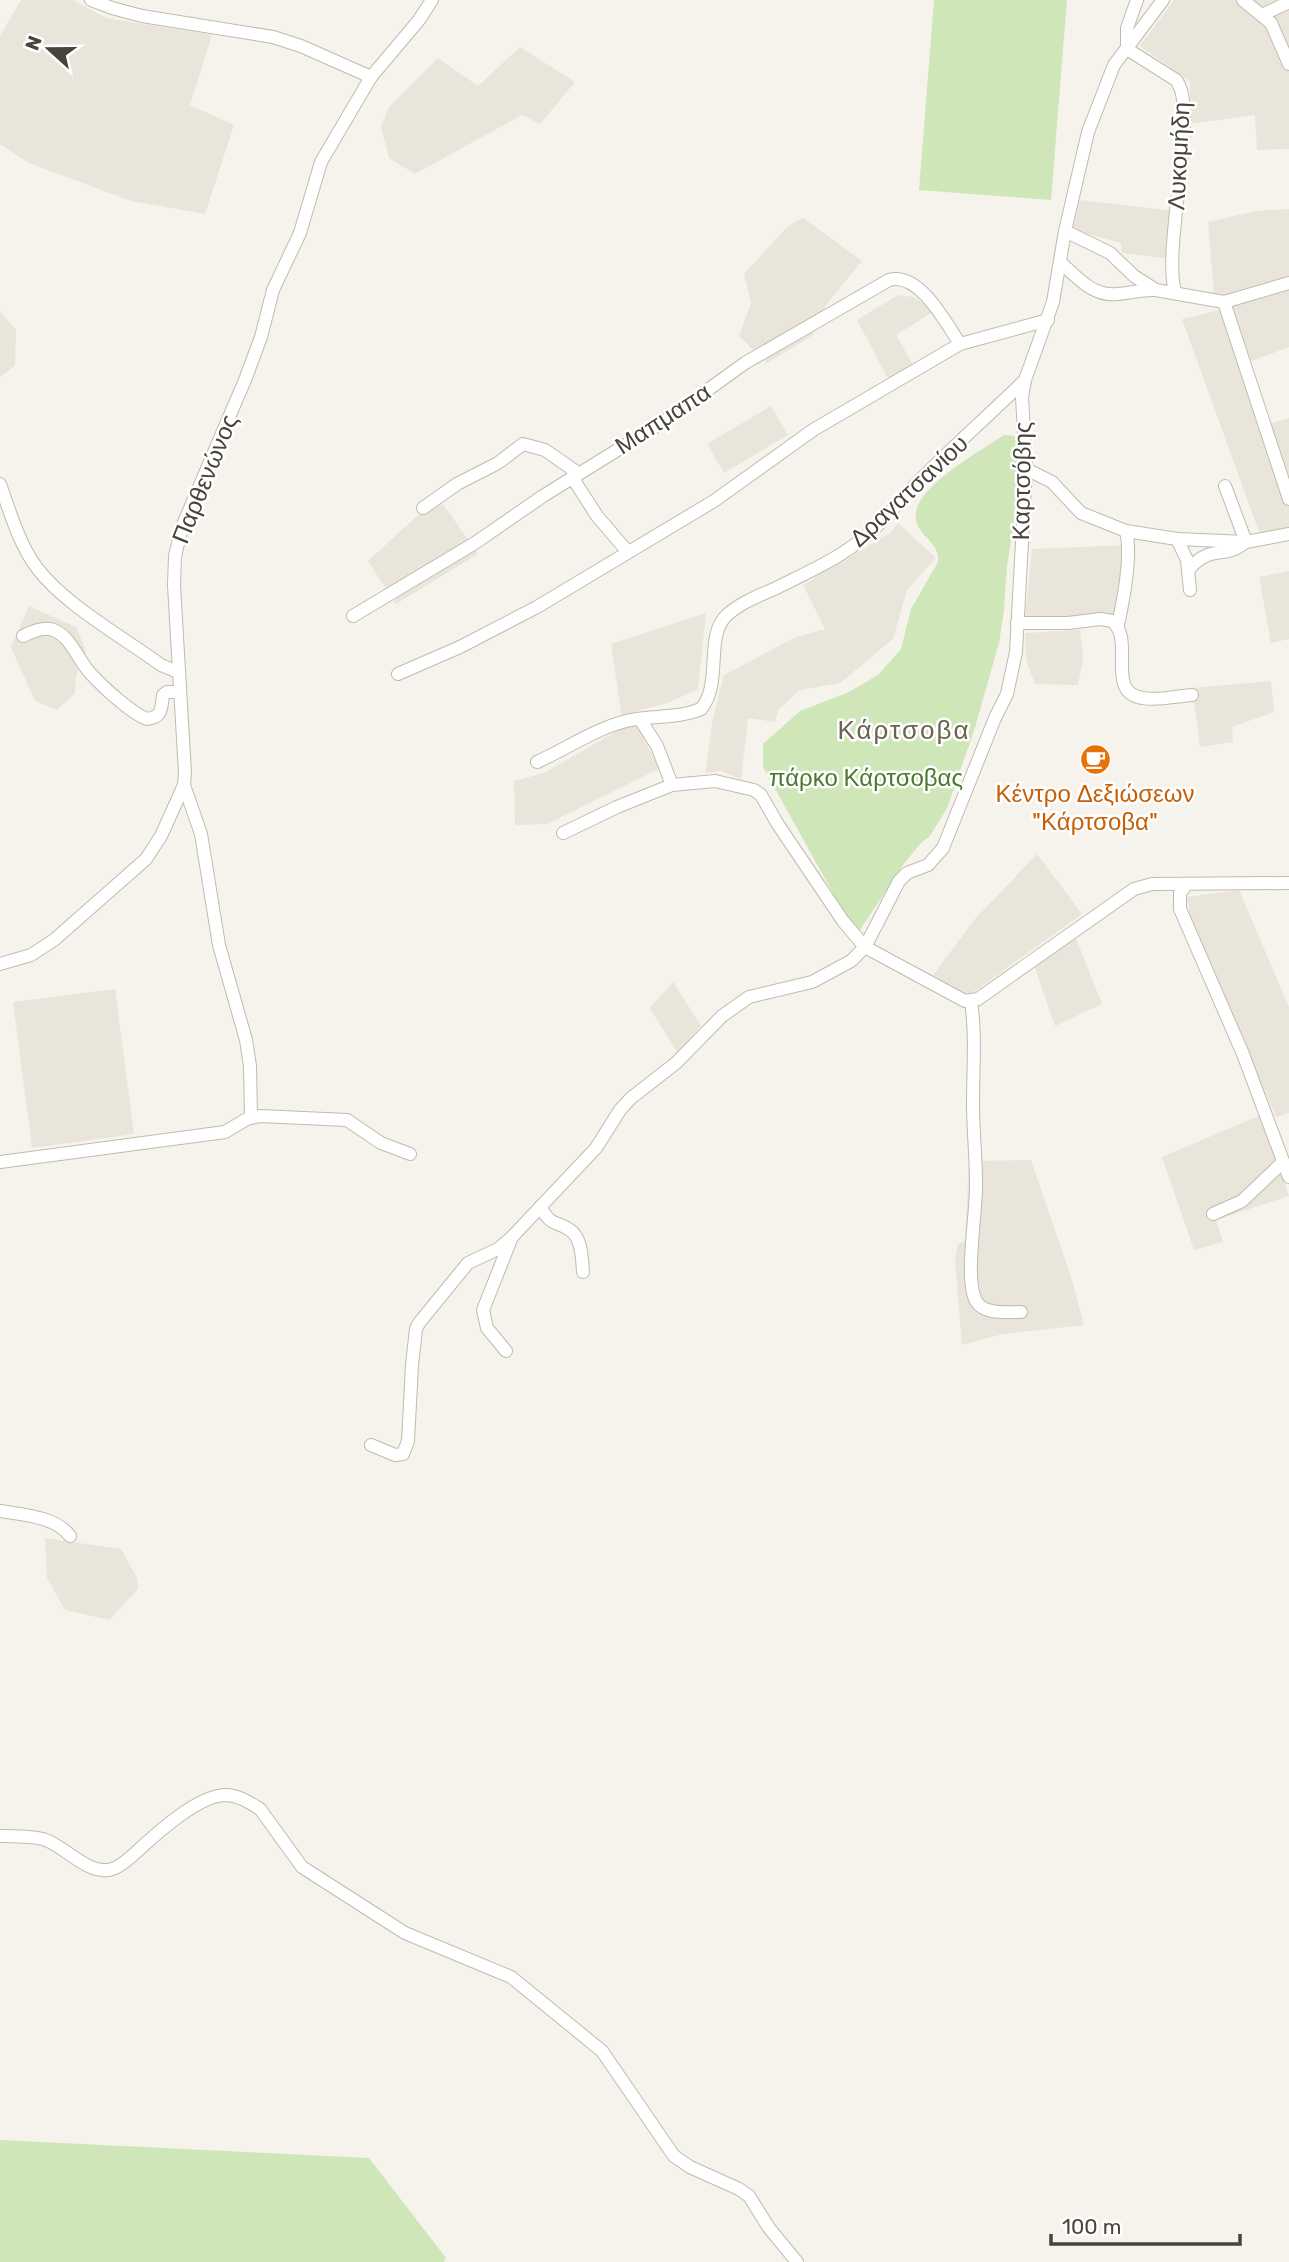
<svg xmlns="http://www.w3.org/2000/svg" width="1289" height="2262" viewBox="0 0 1289 2262" font-family="Rubik,sans-serif">
  <style>
    .residential { fill: #e9e5da }
    .green { fill: #cfe6b8 }
    .lines { fill: none; stroke-linecap: round; stroke-linejoin: round }
    .street-casing { stroke: #c0bbaf; stroke-width: 14 }
    .street { stroke: #fff; stroke-width: 12 }
    .labels { text-anchor: middle; dominant-baseline: central; stroke-width: 5; stroke-linejoin: round; paint-order: stroke }
    .street-label { font-size: 24px; fill: #49443a; stroke: #fff }
    .park-label { font-size: 24px; fill: #48792f; stroke: #fff }
    .food-label { font-size: 24px; fill: #c56008; stroke: #fff }
    .neighbourhood-label { font-size: 26px; letter-spacing: 2px; fill: #6c6252; stroke: #fff }
  </style>
  <rect width="100%" height="100%" fill="#f5f3ec"/>
  <!-- residential -->
  <g class="residential">
    <path d="M21 0H73L106 18 212 35 190 105 234 125 205 214 131 201 29 163 0 144V36Z"/>
    <path d="M1174 0H1289V149L1257 150 1255 115 1189 124 1190 81 1140 46Z"/>
    <path d="M520 47 575 82 540 124 522 115 415 174 389 158 381 127 389 107 438 58 478 86Z"/>
    <path d="M1080 200 1175 211 1171 259 1122 253 1121 243 1073 230Z"/>
    <path d="M1289 209V347L1249 362 1228 294 1214 295 1208 222 1256 211Z"/>
    <path d="M803 218 862 261 826 305 813 335 767 363 739 336 751 303 744 274 788 226Z"/>
    <path d="M898 295 913 297 923 303 931 313 896 335 916 370 892 386 857 320Z"/>
    <path d="M1220 310 1258 427 1289 418V531L1259 532 1182 319Z"/>
    <path d="M0 311 16 330 15 365 0 377Z"/>
    <path d="M771 406 788 435 724 473 707 444Z"/>
    <path d="M443 504 478 554 396 604 368 561 417 516Z"/>
    <path d="M898 523 936 558 907 590 893 639 840 683 800 690 778 710 775 722 748 718 741 779 721 771 705 773 713 718 724 675 796 637 825 629 803 585 890 533Z"/>
    <path d="M1131 545 1124 617 1025 619 1032 549Z"/>
    <path d="M1289 571V639L1271 643 1259 577Z"/>
    <path d="M29 606 76 627 86 651 76 676 75 693 57 710 35 701 11 647Z"/>
    <path d="M706 613 698 689 668 703 639 710 622 718 611 644Z"/>
    <path d="M1080 630 1083 658 1078 685 1035 684 1026 660 1025 633Z"/>
    <path d="M1271 681 1274 712 1232 727 1233 742 1200 747 1192 688Z"/>
    <path d="M626 726 638 727 659 769 547 824 515 825 514 781 544 773Z"/>
    <path d="M1037 854 1082 914 972 993H963L933 975 975 919Z"/>
    <path d="M1239 890 1289 1007V1113L1276 1117 1191 920 1187 897Z"/>
    <path d="M1075 936 1102 1004 1055 1026 1034 965Z"/>
    <path d="M673 982 701 1026 677 1052 650 1008Z"/>
    <path d="M115 989 134 1134 32 1148 13 1002Z"/>
    <path d="M1261 1115 1289 1196 1216 1220 1223 1242 1194 1250 1162 1157Z"/>
    <path d="M1031 1160 1072 1280 1084 1325 1003 1334 962 1345 955 1260 958 1244 965 1241 969 1161Z"/>
    <path d="M45 1538 121 1549 137 1578 138 1589 109 1620 65 1610 47 1578Z"/>
  </g>
  <!-- green -->
  <g class="green">
    <path d="M934 0H1067L1051 200 919 190Z"/>
    <path d="M1004 435 1015 436 1019 458 1017 504 1007 566 1004 610 999 643 974 731 947 808 930 836 921 843 903 865 860 930 848 920 763 767V744L800 711 847 693 878 675 901 649 911 609 938 562C940 542 919 537 916 520 909 490 982 450 1004 435Z"/>
    <path d="M0 2140 369 2158 446 2258 444 2262H0Z"/>
  </g>
  <g class="lines">
    <defs>
      <g id="street">
        <path d="M91 0 112 8 142 16 273 37 301 46 371 77"/>
        <path d="M1137 0 1127 28V49L1176 80C1200 109 1162 245 1175 292"/>
        <path d="M1243 0 1271 23 1289 64"/>
        <path d="M1262 15 1289 2"/>
        <path d="M1065 231 1110 253 1134 276 1156 290 1224 302 1289 283"/>
        <path d="M1060 262C1078 278 1093 297 1118 294 1130 293 1140 290 1153 290"/>
        <path d="M1224 302 1289 499"/>
        <path d="M1026 469 1052 482 1081 513 1126 531 1177 539 1246 542 1289 534"/>
        <path d="M572 477 597 516 627 551"/>
        <path d="M0 484C10 512 19 544 37 568 65 605 123 637 161 665L178 672"/>
        <path d="M1225 486 1246 542"/>
        <path d="M423 508 457 484 498 463 523 444 545 450 578 473"/>
        <path d="M1177 539 1187 560 1190 590"/>
        <path d="M1189 569C1211 544 1224 559 1243 544"/>
        <path d="M353 616 475 543 543 496 666 420 745 363 889 280C919 271 946 323 960 344"/>
        <path d="M1017 623H1068L1101 619 1112 621C1136 640 1104 693 1143 698 1158 701 1176 696 1192 695"/>
        <path d="M1118 625C1123 602 1132 554 1126 531"/>
        <path d="M23 636C32 632 40 628 50 629 70 633 78 661 91 674 103 687 131 713 147 719 163 717 161 708 163 695L167 692H180"/>
        <path d="M398 674 460 647 537 607 714 501 813 430 960 344 1048 320"/>
        <path d="M640 719 657 746 672 785"/>
        <path d="M537 762C566 749 595 729 626 721 651 715 677 719 701 709 723 683 704 636 727 615 740 603 758 596 774 589 802 575 832 562 857 543 881 526 897 503 917 483 952 448 989 415 1025 380"/>
        <path d="M184 785 201 834 219 945 246 1040 250 1066 251 1117"/>
        <path d="M563 833 617 807 672 785 715 781 754 790 761 795 777 823 843 921 865 947 965 1001 978 999 1134 889 1152 884 1289 883"/>
        <path d="M1187 884 1180 893V909L1243 1054 1289 1177"/>
        <path d="M0 964 31 955 54 940 146 859 161 836 184 785 185 773 174 585 175 556 182 527 245 380 261 337 273 290 300 233 321 162 371 77 419 20 432 0"/>
        <path d="M971 1001C976 1036 973 1068 973 1103 973 1130 976 1157 976 1183 977 1211 964 1280 976 1301 984 1315 1007 1312 1021 1312"/>
        <path d="M0 1162 225 1132 247 1119 260 1116 347 1120 381 1143 410 1154"/>
        <path d="M540 1207C554 1229 554 1219 570 1230 582 1238 582 1259 583 1272"/>
        <path d="M1213 1214 1242 1201 1283 1162"/>
        <path d="M506 1351 487 1328 483 1310 512 1237"/>
        <path d="M371 1445 395 1455 403 1454 408 1441 412 1365 416 1329 419 1323 468 1263 498 1249 512 1237 596 1148 620 1110 631 1098 676 1063 722 1016 749 997 812 982 851 961 865 947 899 881 907 873 928 865 943 848 995 718 1007 694 1016 652 1026 469 1022 397 1025 380 1053 302 1065 231 1088 132 1114 65 1163 0"/>
        <path d="M0 1511C23 1515 55 1516 70 1536"/>
        <path d="M0 1836C14 1836 29 1836 43 1839 65 1845 90 1879 115 1868 126 1863 135 1853 144 1845 163 1828 199 1796 225 1795 238 1795 249 1802 260 1809L302 1867 405 1933 511 1977 602 2051 674 2156 690 2167 739 2189 749 2196 769 2228 797 2262"/>
      </g>
    </defs>
    <!-- street casing -->
    <use href="#street" class="street-casing"/>
    <!-- street -->
    <use href="#street" class="street"/>
  </g>
  <!-- icons -->
  <defs>
    <symbol id="cafe-disc" viewBox="-11 -11 22 22"><circle r="9.5" fill="#e8710a" stroke="#fff"/><path d="M-5.5-4.5H6V0H3Q3 3.5 0 3.5H-2.5Q-5.5 3.5-5.5 0ZM3-3.2v2h1.7v-2ZM-6 4.5H4V6H-6Z" fill="#fff"/></symbol>
  </defs>
  <g fill-rule="evenodd">
    <use href="#cafe-disc" x="1078" y="742" width="35" height="35"/>
  </g>
  <g class="labels">
    <!-- street labels -->
    <g class="street-label">
      <text transform="translate(1179 156) rotate(-87)">Λυκομήδη</text>
      <text transform="translate(663 419) rotate(-33)">Μαπμαπα</text>
      <text transform="translate(205 479) rotate(-68)">Παρθενώνος</text>
      <text transform="translate(1022 481) rotate(-89)">Καρτσόβης</text>
      <text transform="translate(909 491) rotate(-43)">Δραγατσανίου</text>
    </g>
    <!-- park labels -->
    <g class="park-label">
      <text x="866" y="778">πάρκο Κάρτσοβας</text>
    </g>
    <!-- food labels -->
    <g class="food-label">
      <text x="1095" y="794">Κέντρο Δεξιώσεων<tspan x="1095" dy="28">"Κάρτσοβα"</tspan></text>
    </g>
    <!-- neighbourhood labels -->
    <g class="neighbourhood-label">
      <text x="904" y="730">Κάρτσοβα</text>
    </g>
  </g>
  <!-- north arrow -->
  <g transform="translate(49 49) rotate(291)" stroke="#ffffff" stroke-width="5" paint-order="stroke">
  <path d="M0-5L12 26L0 18L-12 26Z" fill="#49443a"/>
  <text y="-10" font-size="19" font-weight="bold" text-anchor="middle" fill="#49443a">N</text>
  </g>
  <!-- scale -->
  <path d="M1051 2234v10h189v-10" fill="none" stroke="#49443a" stroke-width="3.5"/>
  <text x="1062" y="2234" font-size="21" fill="#49443a" stroke="#ffffff" stroke-width="5" paint-order="stroke">100 m</text>
</svg>
